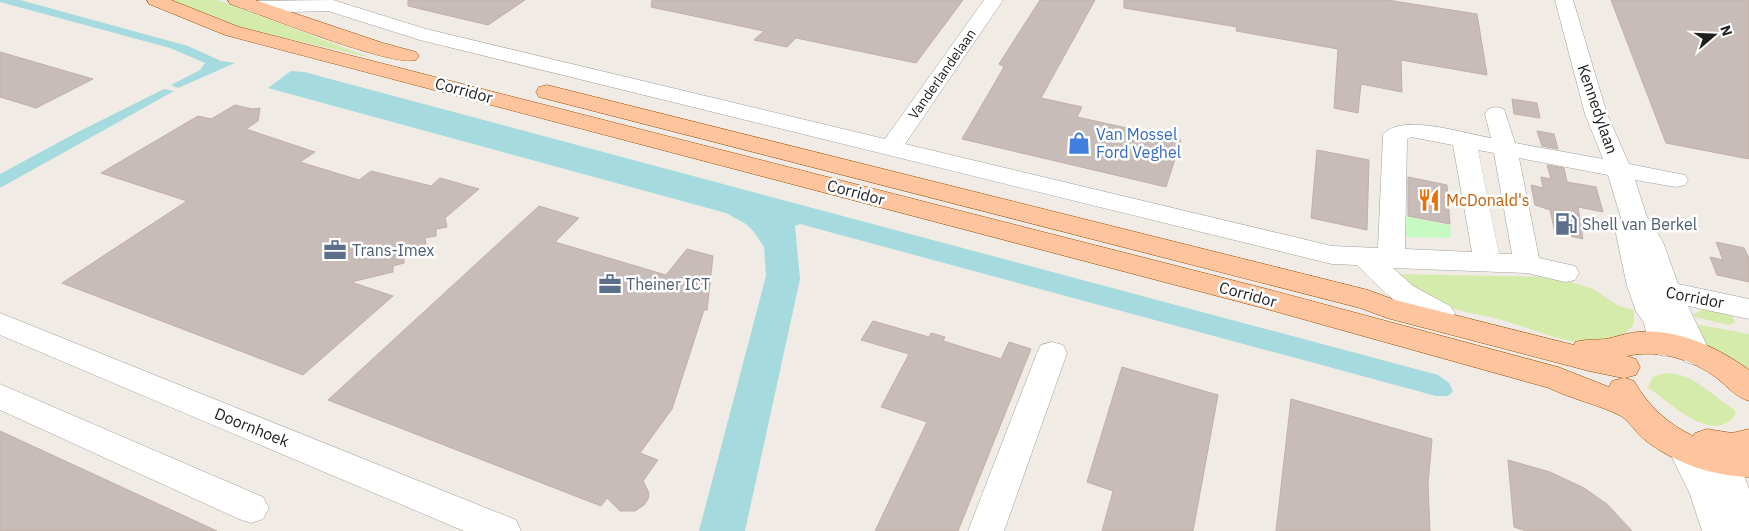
<svg xmlns="http://www.w3.org/2000/svg" width="1749" height="531" viewBox="0 0 1749 531" font-family="'IBM Plex Sans',sans-serif">
  <style>
    .grass { fill: #d5ebab }
    .park { fill: #c7fac2 }
    .water { fill: #a5dbde }
    .building { fill: #c8bcb8; stroke: #c2afa7 }
    .lines { fill: none; stroke-linecap: round; stroke-linejoin: round }
    .minor-casing { stroke: #a0a0a0; stroke-width: 1 }
    .major-casing { stroke: #9a4e00; stroke-width: 1 }
    .minor { fill: #fff; fill-rule: evenodd }
    .major { fill: #fdc49d; fill-rule: evenodd }
    .labels { text-anchor: middle; dominant-baseline: central; stroke-width: 5; stroke-linejoin: round; paint-order: stroke }
    .far-street-label { font-size: 14px; fill: #1f1f1f; stroke: #fff }
    .street-label { font-size: 16px; fill: #1f1f1f; stroke: #fff }
    .shop-label { font-size: 16px; fill: #366cbe; stroke: #fff; text-anchor: start }
    .food-label { font-size: 16px; fill: #c56008; stroke: #fff; text-anchor: start }
    .service-label { font-size: 16px; fill: #4e5e75; stroke: #fff; text-anchor: start }
  </style>
  <rect width="100%" height="100%" fill="#f0ebe5"/>
  <!-- grass -->
  <g class="grass">
    <path d="M170 0H217L372 58 238 27Z"/>
    <path d="M1394 274 1556 277 1593 289 1619 306 1634 310C1635 322 1634 328 1622 335 1585 355 1541 331 1505 321 1482 314 1456 312 1435 302 1420 296 1407 283 1394 274Z"/>
    <path d="M1703 309 1730 311 1735 322 1729 325 1691 316Z"/>
    <path d="M1690 323 1749 334V378C1726 363 1703 348 1690 323Z"/>
    <path d="M1665 373C1693 372 1713 397 1735 410V415C1713 447 1668 400 1648 388L1653 377Z"/>
  </g>
  <!-- park -->
  <path class="park" d="M1403 216 1450 225 1451 238 1409 237 1402 232Z"/>
  <!-- water -->
  <g class="water">
    <path d="M0 0H20L188 46 221 61 235 63 178 88 171 85 200 70 205 63 170 48 0 2Z"/>
    <path d="M291 71 304 72 1438 375 1449 383 1453 391 1448 396H1436L800 224 795 226 800 279 745 531H699L766 276 764 247 754 232 746 224 726 213 268 88Z"/>
    <path d="M164 89 174 91 0 188V174L76 133Z"/>
  </g>
  <!-- building -->
  <g class="building">
    <path d="M408 0H525L488 25 408 6Z"/>
    <path d="M652 0H963L916 63 796 38 787 47 754 40 764 31 651 7Z"/>
    <path d="M1040 0H1095L1041 98 1082 107 1077 117 1181 140 1166 187 962 139 1004 67 999 64Z"/>
    <path d="M1124 0H1387L1477 14 1487 75 1401 60 1402 92 1361 84 1358 113 1334 108 1338 49 1236 31 1237 27 1124 8Z"/>
    <path d="M1611 0H1749V159L1666 143Z"/>
    <path d="M0 52 93 79 36 108 0 97Z"/>
    <path d="M1512 99 1537 103 1540 118 1514 114Z"/>
    <path d="M235 105 252 109 260 108 258 121 246 129 315 152 300 162 359 180 371 171 431 186 440 178 479 189 445 218 447 227 436 229V236L425 238 426 244 415 247V253L404 256V263L393 266V272L351 282 393 296 303 375 62 283 187 201 101 173 198 116 211 119Z"/>
    <path d="M1537 131 1554 134 1558 149 1542 146Z"/>
    <path d="M1317 150 1369 160 1367 230 1311 218Z"/>
    <path d="M1547 165 1564 168 1567 182 1596 187 1603 212 1578 207 1583 239 1555 233 1550 210 1535 205 1531 185 1543 188 1541 177 1551 179Z"/>
    <path d="M1408 177 1447 185 1450 224 1408 216Z"/>
    <path d="M539 206 579 218 555 242 666 275 687 249 713 256 707 310H704L672 409 640 453 658 460 643 481 649 493 648 499 644 505 635 511H620L607 498 601 506 328 400Z"/>
    <path d="M1716 242 1744 248 1749 258V282L1717 275 1710 257 1723 260Z"/>
    <path d="M873 321 929 337 931 333 945 337 943 341 1001 359 1009 342 1031 349 958 531H875L927 422 881 407 909 354 861 340Z"/>
    <path d="M1122 367 1218 395 1193 531H1102L1113 491 1087 482Z"/>
    <path d="M1291 399 1432 439 1428 484 1430 531H1276Z"/>
    <path d="M0 431 217 531H0Z"/>
    <path d="M1508 460 1550 472 1584 488 1607 504 1632 531H1526L1514 527Z"/>
  </g>
  <g class="lines">
    <defs>
      <g id="minor">
        <path d="M333 0 426 29 885 139 984 0H1003L905 144 1332 246 1378 248 1383 135C1399 112 1466 134 1491 138L1485 114 1488 109 1496 107 1504 109 1515 143 1603 159 1585 114 1555 0H1573L1607 114 1629 164 1685 175 1688 180 1685 185 1676 187 1635 180 1647 217 1663 242 1678 284 1749 299V319L1688 306 1711 354 1707 362 1696 365 1685 362 1678 347 1675 353 1664 356 1653 353 1649 345 1644 323 1636 311 1627 286 1615 229 1621 218 1608 175 1519 158 1539 258 1575 266 1579 273 1575 280 1565 282 1527 273 1393 268 1413 286 1450 306 1455 313 1450 320C1418 330 1378 286 1357 265L1332 264 420 40 328 11 255 13 248 11 245 7 248 3 255 1ZM1411 137 1453 145 1472 252 1405 249 1407 139ZM1478 150 1494 153 1512 254H1499Z"/>
        <path d="M0 313 516 520 521 531H464L0 335Z"/>
        <path d="M1052 342 1063 345 1067 353 1004 531H968L1037 353 1041 345Z"/>
        <path d="M0 384 263 497 269 508 263 519 251 523 239 519 0 410Z"/>
        <path d="M1684 433 1696 437 1707 459 1711 450 1723 446 1735 450 1749 489V531H1702L1690 494 1667 447 1672 437Z"/>
      </g>
      <g id="major">
        <path d="M147 0H171L239 27 1263 288 1558 367 1609 387 1612 381 1623 378 1589 371 1387 318 1360 308 539 97 536 92 539 87 547 85 1368 290 1395 300 1574 345 1575 342C1586 339 1595 340 1606 339 1616 337 1626 333 1637 332 1676 328 1718 347 1749 370V401C1736 397 1729 388 1718 379 1692 359 1659 349 1627 356L1636 359 1640 367 1636 375 1625 378 1634 381C1648 406 1668 424 1693 436L1695 433 1707 429 1732 433 1749 429V477C1713 476 1674 463 1645 440 1637 434 1629 421 1621 416 1600 405 1571 399 1549 388L1263 308 225 35 149 4Z"/>
        <path d="M228 0H255L383 43 416 52 419 56 416 60C391 67 263 15 230 4Z"/>
      </g>
    </defs>
    <!-- minor casing -->
    <use href="#minor" class="minor-casing"/>
    <!-- major casing -->
    <use href="#major" class="major-casing"/>
    <!-- minor -->
    <use href="#minor" class="minor"/>
    <!-- major -->
    <use href="#major" class="major"/>
  </g>
  <!-- icons -->
  <defs>
    <symbol id="shop-bare" viewBox="-9 -9 18 18"><path d="M-5-2.5h2.3a2.7 3.5 0 0 1 5.4 0H5L5.5 6h-11ZM-1.5-2.5h3a1.5 2.3 0 0 0-3 0Z" fill="#3f7fe0" stroke="#fff" stroke-width="2.5" paint-order="stroke"/></symbol>
    <symbol id="restaurant-bare" viewBox="-9 -9 18 18"><path d="M-5-6h1v4h1v-4h1v4h1v-4h1v5L-1.5 .5V6h-2V.5L-5-1ZM5-6V6H3V1.5H1.5Q1.5-4 5-6Z" fill="#e8710a" stroke="#fff" stroke-width="2.5" paint-order="stroke"/></symbol>
    <symbol id="fuel-bare" viewBox="-9 -9 18 18"><path d="M-5.5-6h7V0h2V4h1.3V-2.5L3-4.5l.8-.8L6-3V5H2.5V1h-1V6h-7ZM-4.2-4.7v3.2H.2V-4.7Z" fill="#5c6f8a" stroke="#fff" stroke-width="2.5" paint-order="stroke"/></symbol>
    <symbol id="office-bare" viewBox="-9 -9 18 18"><path d="M-6-3h4V-5.5h4V-3h4V5H-6ZM-1-4.5V-3h2v-1.5ZM-6 0V1H6V0Z" fill="#5c6f8a" stroke="#fff" stroke-width="2.5" paint-order="stroke"/></symbol>
  </defs>
  <g fill-rule="evenodd">
    <use href="#shop-bare" x="1063" y="127" width="32" height="32"/>
    <use href="#restaurant-bare" x="1413" y="184" width="32" height="32"/>
    <use href="#fuel-bare" x="1550" y="208" width="32" height="32"/>
    <use href="#office-bare" x="319" y="234" width="32" height="32"/>
    <use href="#office-bare" x="594" y="268" width="32" height="32"/>
  </g>
  <g class="labels">
    <!-- far-street labels -->
    <g class="far-street-label">
      <text transform="translate(942 74) rotate(-55)">Vanderlandelaan</text>
    </g>
    <!-- street labels -->
    <g class="street-label">
      <text transform="translate(464 90) rotate(15)">Corridor</text>
      <text transform="translate(1598 109) rotate(71)">Kennedylaan</text>
      <text transform="translate(856 192) rotate(15)">Corridor</text>
      <text transform="translate(1248 294) rotate(15)">Corridor</text>
      <text transform="translate(1695 297) rotate(11)">Corridor</text>
      <text transform="translate(252 427) rotate(22)">Doornhoek</text>
    </g>
    <!-- shop labels -->
    <g class="shop-label">
      <text x="1096" y="134">Van Mossel<tspan x="1096" dy="18">Ford Veghel</tspan></text>
    </g>
    <!-- food labels -->
    <g class="food-label">
      <text x="1446" y="200">McDonald's</text>
    </g>
    <!-- service labels -->
    <g class="service-label">
      <text x="1582" y="224">Shell van Berkel</text>
      <text x="352" y="250">Trans-Imex</text>
      <text x="626" y="284">Theiner ICT</text>
    </g>
  </g>
  <!-- north arrow -->
  <g transform="translate(1714 35) rotate(71)" stroke="#ffffff" stroke-width="4" paint-order="stroke">
  <path d="M0-4L9 19L0 12L-9 19Z" fill="#1f1f1f"/>
  <text y="-8" font-size="14" font-weight="bold" text-anchor="middle" fill="#1f1f1f">N</text>
  </g>
</svg>
